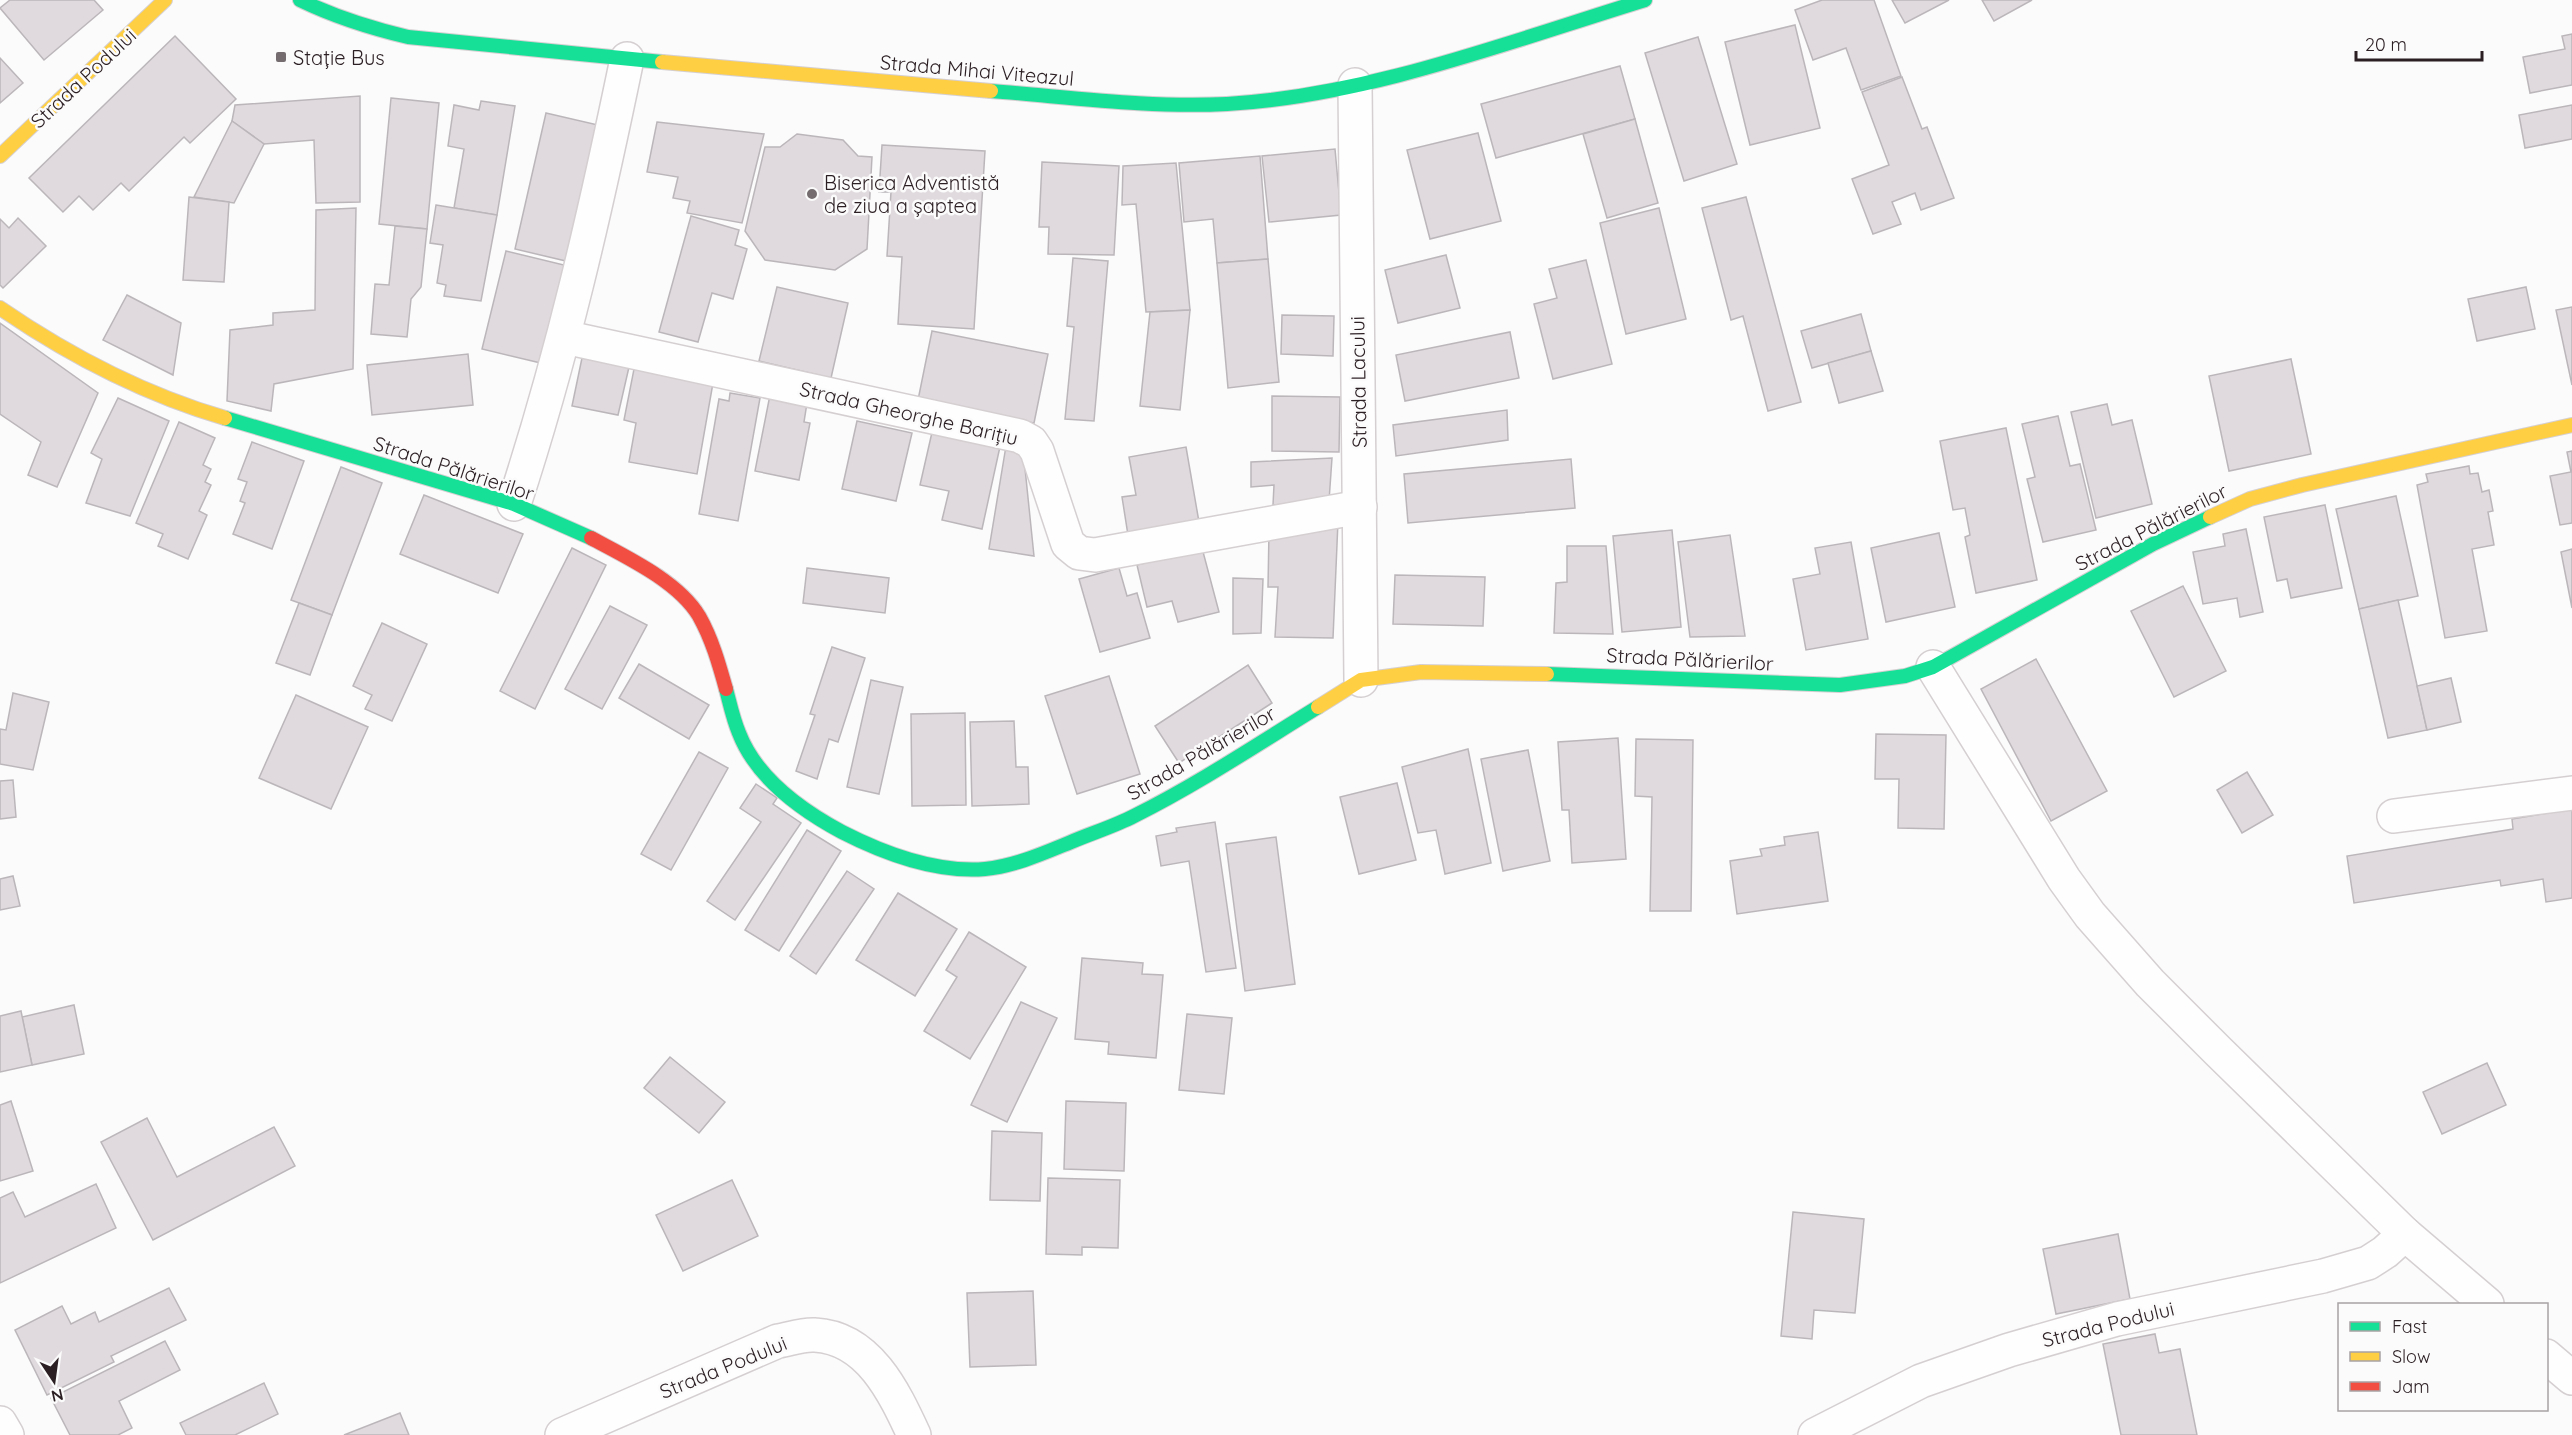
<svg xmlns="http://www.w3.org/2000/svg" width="2572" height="1435" viewBox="0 0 2572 1435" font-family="Quicksand,sans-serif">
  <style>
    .building { fill: #e0dade; stroke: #bbb6ba; stroke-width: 1.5 }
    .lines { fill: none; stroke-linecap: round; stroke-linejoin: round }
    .street-casing { stroke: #d5cfd1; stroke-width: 36 }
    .fast-casing { stroke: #d5cfd1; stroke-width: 16 }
    .slow-casing { stroke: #d5cfd1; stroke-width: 16 }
    .jam-casing { stroke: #d5cfd1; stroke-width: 16 }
    .street { stroke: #fefefe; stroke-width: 33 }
    .fast { stroke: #16e098; stroke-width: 14 }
    .slow { stroke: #ffcf43; stroke-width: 14 }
    .jam { stroke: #f24e42; stroke-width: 14 }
    .poi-dot { fill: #746c6f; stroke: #fbfbfb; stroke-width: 2 }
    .labels { text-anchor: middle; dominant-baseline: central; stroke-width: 5; stroke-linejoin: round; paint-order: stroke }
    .poi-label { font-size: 20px; fill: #2c1f23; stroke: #fbfbfb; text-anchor: start }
    .street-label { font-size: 20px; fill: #2c1f23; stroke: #fbfbfb }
  </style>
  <rect width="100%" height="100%" fill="#fbfbfb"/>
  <!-- building -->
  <g class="building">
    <path d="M10 0H94L103 10 44 60 0 8Z"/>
    <path d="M1822 0H1874L1901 76 1861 90 1846 48 1813 60 1795 10Z"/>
    <path d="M1892 0H1949L1905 23Z"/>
    <path d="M1982 0H2032L1994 21Z"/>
    <path d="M1795 25 1820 128 1750 145 1725 42Z"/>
    <path d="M2572 34V85L2530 93 2523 57 2565 49 2562 36Z"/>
    <path d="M175 36 236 99 190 143 184 137 129 191 121 183 93 210 79 196 63 212 29 178Z"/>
    <path d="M1698 37 1737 164 1684 181 1645 53Z"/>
    <path d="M0 58 23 83 0 103Z"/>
    <path d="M1620 66 1635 119 1496 158 1481 104Z"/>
    <path d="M1902 77 1922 129 1927 127 1954 198 1921 210 1915 193 1892 202 1901 224 1873 234 1852 179 1889 165 1862 92Z"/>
    <path d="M360 96V202L316 203 314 140 264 144 232 121 235 105Z"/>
    <path d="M391 98 439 103 427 229 379 224Z"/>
    <path d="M481 101 515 106 497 215 454 208 464 149 448 146 454 105 479 110Z"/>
    <path d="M2572 105V139L2525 148 2519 115Z"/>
    <path d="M546 113 598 125 566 261 515 249Z"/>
    <path d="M1635 119 1658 203 1607 218 1583 134Z"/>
    <path d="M232 121 264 144 234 203 194 197Z"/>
    <path d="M657 122 764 134 742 223 687 213 690 201 673 198 678 177 647 172Z"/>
    <path d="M1478 133 1501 221 1430 239 1407 150Z"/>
    <path d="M797 134 843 140 858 156 872 157 867 249 835 270 765 260 745 231 765 147H780Z"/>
    <path d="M882 145 985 151 974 329 898 324 902 257 887 256 891 192H879Z"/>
    <path d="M1335 149 1341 215 1269 222 1262 156Z"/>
    <path d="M1260 156 1268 259 1217 263 1213 219 1184 222 1179 163Z"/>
    <path d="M1042 162 1119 166 1114 255 1048 254 1049 227H1039Z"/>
    <path d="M1176 163 1190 310 1146 312 1136 204 1122 205 1123 166Z"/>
    <path d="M189 197 229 202 224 282 183 280Z"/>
    <path d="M1746 197 1801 402 1768 411 1743 316 1731 320 1702 208Z"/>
    <path d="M436 205 497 215 481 301 444 296 446 285 437 283 443 245 430 243Z"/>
    <path d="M356 208 353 369 274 384 271 411 227 401 230 330 273 325V313L315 310 316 210Z"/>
    <path d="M1659 208 1686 319 1626 334 1600 223Z"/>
    <path d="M691 216 739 230 735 245 747 249 733 299 712 293 698 342 659 332Z"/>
    <path d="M18 218 46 246 3 288 0 285V219L9 228Z"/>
    <path d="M395 226 427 229 421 287 411 299 407 337 371 334 375 284 389 285Z"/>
    <path d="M506 251 568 266 545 364 482 349Z"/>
    <path d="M1446 255 1460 308 1398 323 1385 270Z"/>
    <path d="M1073 258 1108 261 1094 421 1065 419 1074 327 1067 326Z"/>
    <path d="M1268 259 1279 382 1228 388 1217 263Z"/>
    <path d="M1586 260 1612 364 1553 379 1534 304 1557 298 1549 269Z"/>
    <path d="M777 287 848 303 831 378 759 361Z"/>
    <path d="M2526 287 2535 329 2477 341 2468 299Z"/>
    <path d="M127 295 181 323 173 375 103 340Z"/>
    <path d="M2572 307V385L2556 310Z"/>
    <path d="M1190 310 1180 410 1140 406 1150 312Z"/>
    <path d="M1861 314 1871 351 1812 368 1801 331Z"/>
    <path d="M1282 315 1334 316 1333 356 1281 354Z"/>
    <path d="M0 323 98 393 57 487 28 475 41 442 0 414Z"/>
    <path d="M932 331 1048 354 1034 423 918 400Z"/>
    <path d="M1510 332 1519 378 1405 401 1396 355Z"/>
    <path d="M1871 351 1883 391 1839 403 1828 363Z"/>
    <path d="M468 354 473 405 372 415 367 365Z"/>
    <path d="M582 358 629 367 618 415 572 406Z"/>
    <path d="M2291 359 2311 454 2229 471 2209 376Z"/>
    <path d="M634 369 713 383 697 474 629 462 636 423 624 420Z"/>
    <path d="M730 393 760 398 738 521 699 514 719 399 729 401Z"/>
    <path d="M770 395 807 403 804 422 810 423 799 480 755 471Z"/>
    <path d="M1272 396 1340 397 1339 452 1272 451Z"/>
    <path d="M118 398 169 421 130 516 86 503 102 459 91 453Z"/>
    <path d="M2107 404 2112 425 2132 420 2152 504 2096 518 2071 412Z"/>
    <path d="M1507 410 1508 440 1396 456 1393 425Z"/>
    <path d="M2058 416 2070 466 2080 464 2096 530 2043 542 2027 479 2035 477 2022 424Z"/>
    <path d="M857 421 912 433 896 501 842 489Z"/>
    <path d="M179 422 215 438 203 465 211 469 205 482 211 485 199 511 207 515 188 559 158 546 163 534 136 523Z"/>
    <path d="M933 428 1001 442 982 529 942 520 949 491 920 485Z"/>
    <path d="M2006 428 2037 580 1976 593 1965 537 1970 535 1965 508 1953 510 1940 441Z"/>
    <path d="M252 442 304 461 272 549 233 534 245 503 240 501 247 482 238 479Z"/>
    <path d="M1006 446 1023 449 1034 556 989 549Z"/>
    <path d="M1186 447 1199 522 1128 535 1122 497 1136 495 1129 457Z"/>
    <path d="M2572 451V523L2560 525 2550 476 2571 472 2567 452Z"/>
    <path d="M1332 458 1329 501 1273 505 1274 485 1251 487V462Z"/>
    <path d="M1571 459 1575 508 1408 523 1404 474Z"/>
    <path d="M2469 466 2470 474 2478 473 2482 492 2489 490 2493 511 2488 512 2494 545 2472 549 2487 631 2445 638 2417 485 2428 482 2426 474Z"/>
    <path d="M341 467 382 483 332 615 291 600Z"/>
    <path d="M424 495 523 534 498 593 400 554Z"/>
    <path d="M2396 496 2418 596 2359 609 2336 509Z"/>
    <path d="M2325 505 2342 588 2291 598 2287 579 2277 581 2264 517Z"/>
    <path d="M1338 521 1333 638 1275 637 1278 587H1268L1269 532Z"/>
    <path d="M2246 529 2263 612 2240 617 2237 598 2203 604 2193 552 2225 546 2223 534Z"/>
    <path d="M1672 530 1681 627 1622 632 1613 536Z"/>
    <path d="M1939 533 1955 607 1886 622 1871 548Z"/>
    <path d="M1730 535 1745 636 1690 637 1678 542Z"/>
    <path d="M1851 542 1868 639 1806 650 1793 579 1820 574 1815 548Z"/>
    <path d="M1567 546H1606L1613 634 1554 633 1556 583 1567 582Z"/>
    <path d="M572 548 606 565 535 709 500 691Z"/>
    <path d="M1202 548 1219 612 1178 622 1172 601 1147 607 1137 565Z"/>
    <path d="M2572 549V608L2561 552Z"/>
    <path d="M807 568 889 578 885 613 803 603Z"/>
    <path d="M1119 568 1127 596 1137 593 1150 638 1100 652 1079 579Z"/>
    <path d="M1395 575 1485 577 1483 626 1393 624Z"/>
    <path d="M1233 578 1263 579 1261 633 1233 634Z"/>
    <path d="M2183 586 2226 671 2174 697 2131 611Z"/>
    <path d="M2398 600 2427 730 2388 738 2359 609Z"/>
    <path d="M299 603 332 615 310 675 276 663Z"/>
    <path d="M610 606 647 625 602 709 565 689Z"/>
    <path d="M382 623 427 644 392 721 365 709 372 695 353 686Z"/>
    <path d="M832 647 865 658 838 742 829 739 817 779 796 771 815 715 810 714Z"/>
    <path d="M2036 659 2107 791 2051 821 1981 689Z"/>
    <path d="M639 664 709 705 689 739 619 698Z"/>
    <path d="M1248 665 1272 703 1179 763 1155 726Z"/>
    <path d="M1109 676 1140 774 1077 794 1045 696Z"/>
    <path d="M2451 678 2461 722 2427 730 2417 686Z"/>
    <path d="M871 680 903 687 879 794 847 787Z"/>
    <path d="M13 693 49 702 33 770 0 764V729L6 730Z"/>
    <path d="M296 695 368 727 331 809 259 778Z"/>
    <path d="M965 713 966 805 912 806 911 714Z"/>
    <path d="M1014 721 1016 767H1028L1029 804 972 806 970 722Z"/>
    <path d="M1876 734 1946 735 1944 829 1898 828 1899 779H1875Z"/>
    <path d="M1618 738 1626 859 1572 863 1569 810H1562L1558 742Z"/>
    <path d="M1636 739 1693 740 1691 911H1650L1652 797 1635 796Z"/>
    <path d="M1468 749 1491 863 1445 874 1436 830 1418 833 1402 767Z"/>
    <path d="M1528 750 1550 861 1503 871 1481 759Z"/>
    <path d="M699 752 728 768 671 870 641 854Z"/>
    <path d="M2247 772 2273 815 2242 833 2217 790Z"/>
    <path d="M13 780 16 817 0 819V781Z"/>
    <path d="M1397 783 1416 860 1359 874 1340 797Z"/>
    <path d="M756 784 777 798 773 804 801 823 735 920 707 901 761 822 740 808Z"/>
    <path d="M2572 809V898L2546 902 2543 879 2501 886 2500 880 2354 903 2347 856 2513 829 2512 819Z"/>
    <path d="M1215 822 1236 968 1206 972 1189 861 1161 866 1156 836 1177 832 1176 828Z"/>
    <path d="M807 830 841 851 779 951 745 930Z"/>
    <path d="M1818 832 1828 901 1737 914 1730 861 1762 856 1760 849 1785 845 1784 837Z"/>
    <path d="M1276 837 1295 984 1245 991 1226 844Z"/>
    <path d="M847 871 874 889 816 974 790 956Z"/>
    <path d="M13 876 20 906 0 910V879Z"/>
    <path d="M898 893 957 929 915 996 856 960Z"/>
    <path d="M969 932 1026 967 970 1059 924 1031 957 977 946 970Z"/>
    <path d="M1082 958 1143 963 1142 974 1163 975 1156 1058 1108 1054 1109 1042 1075 1039Z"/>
    <path d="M1021 1002 1057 1018 1007 1122 971 1105Z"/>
    <path d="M74 1005 84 1054 32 1065 22 1017Z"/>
    <path d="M21 1011 32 1065 0 1072V1016Z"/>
    <path d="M1187 1014 1232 1018 1224 1094 1179 1090Z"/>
    <path d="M670 1057 725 1102 699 1133 644 1088Z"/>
    <path d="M2487 1063 2506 1105 2442 1134 2423 1092Z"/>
    <path d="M11 1101 33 1171 0 1181V1105Z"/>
    <path d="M1066 1101 1126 1103 1124 1171 1064 1169Z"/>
    <path d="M147 1118 177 1177 274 1127 295 1166 153 1240 101 1142Z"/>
    <path d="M992 1131 1042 1133 1040 1201 990 1200Z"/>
    <path d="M1048 1178 1120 1180 1118 1248 1082 1247V1255L1046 1254Z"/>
    <path d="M732 1180 758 1236 683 1271 656 1215Z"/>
    <path d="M96 1184 116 1228 0 1283V1198L13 1192 25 1217Z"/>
    <path d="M1793 1212 1864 1219 1855 1313 1814 1310 1812 1339 1781 1336Z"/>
    <path d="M2118 1234 2130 1299 2056 1314 2043 1249Z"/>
    <path d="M169 1288 186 1320 111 1356 114 1362 47 1395 15 1330 62 1306 71 1324 95 1312 99 1322Z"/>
    <path d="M1033 1291 1036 1365 970 1367 967 1293Z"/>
    <path d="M2155 1334 2159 1353 2180 1349 2197 1435H2121L2103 1344Z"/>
    <path d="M165 1341 180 1370 119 1401 132 1428 118 1435H70L51 1398Z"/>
    <path d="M264 1383 278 1414 235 1435H186L180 1423Z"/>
    <path d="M400 1413 409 1435H344Z"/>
  </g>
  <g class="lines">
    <defs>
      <g id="street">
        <path d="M1355 85 1361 680"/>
        <path d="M564 337 1020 436 1031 442 1037 451 1068 544 1079 553 1095 555 1360 507"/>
        <path d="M514 504C562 358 596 209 627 59"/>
        <path d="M1933 667 2064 879 2090 915 2150 983 2219 1052 2405 1234 2487 1304"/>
        <path d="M2394 816 2572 793"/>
        <path d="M2546 1356 2572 1378"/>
        <path d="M0 1423 7 1435"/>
        <path d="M562 1435 778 1341C790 1339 803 1334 815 1335 869 1338 894 1392 914 1435"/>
        <path d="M1815 1435 1921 1381 2009 1350 2117 1319 2323 1276 2368 1263 2385 1252 2405 1234"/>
      </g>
      <g id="fast">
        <path d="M300 0C335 17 370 28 408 37L662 62"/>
        <path d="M991 91C1070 97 1148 108 1227 104 1368 96 1511 41 1645 0"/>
        <path d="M225 418 514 504 591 538"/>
        <path d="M1547 674 1840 685 1905 676 1933 667 2153 544 2210 517"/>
        <path d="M726 689C730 704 733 719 739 733 756 777 801 810 842 832 885 854 936 873 985 869 1015 866 1044 853 1071 842 1092 833 1115 826 1134 816 1198 784 1258 744 1318 707"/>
      </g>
      <g id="slow">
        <path d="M662 62 991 91"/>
        <path d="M0 156 165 0"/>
        <path d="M0 308C70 356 143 394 225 418"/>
        <path d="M2210 517 2250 499 2302 485 2572 425"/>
        <path d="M1318 707 1361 680 1421 672 1547 674"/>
      </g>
      <path id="jam" d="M591 538C626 557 678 581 699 616 712 639 719 664 726 689"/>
    </defs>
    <!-- street casing -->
    <use href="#street" class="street-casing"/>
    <!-- fast casing -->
    <use href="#fast" class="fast-casing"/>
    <!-- slow casing -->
    <use href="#slow" class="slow-casing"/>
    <!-- jam casing -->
    <use href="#jam" class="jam-casing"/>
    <!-- street -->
    <use href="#street" class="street"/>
    <!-- fast -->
    <use href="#fast" class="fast"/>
    <!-- slow -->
    <use href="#slow" class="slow"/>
    <!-- jam -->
    <use href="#jam" class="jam"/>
  </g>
  <!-- markers -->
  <g class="poi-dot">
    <rect x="275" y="51" width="12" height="12" rx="3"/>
    <circle cx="812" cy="194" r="6"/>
  </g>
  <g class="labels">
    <!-- poi labels -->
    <g class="poi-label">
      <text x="293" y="57">Stație Bus</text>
      <text x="824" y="182">Biserica Adventistă<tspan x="824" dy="23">de ziua a șaptea</tspan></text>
    </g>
    <!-- street labels -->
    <g class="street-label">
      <text transform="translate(977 70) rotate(5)">Strada Mihai Viteazul</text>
      <text transform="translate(83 78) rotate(-43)">Strada Podului</text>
      <text transform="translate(1358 382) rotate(-91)">Strada Lacului</text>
      <text transform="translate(909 413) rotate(13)">Strada Gheorghe Barițiu</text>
      <text transform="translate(454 468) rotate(18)">Strada Pălărierilor</text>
      <text transform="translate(2151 527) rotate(-27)">Strada Pălărierilor</text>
      <text transform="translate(1690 659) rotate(3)">Strada Pălărierilor</text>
      <text transform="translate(1201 753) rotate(-30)">Strada Pălărierilor</text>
      <text transform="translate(2108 1324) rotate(-14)">Strada Podului</text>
      <text transform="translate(723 1367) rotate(-22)">Strada Podului</text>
    </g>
  </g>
  <!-- legend -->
  <rect x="2338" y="1303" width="210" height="108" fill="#fbfbfb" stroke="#a8a3a5" stroke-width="1.5"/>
  <rect x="2350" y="1322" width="30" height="9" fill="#16e098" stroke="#a8a3a5" stroke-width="1.5"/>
  <text x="2392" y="1333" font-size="18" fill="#2c1f23">Fast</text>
  <rect x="2350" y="1352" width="30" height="9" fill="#ffcf43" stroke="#a8a3a5" stroke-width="1.5"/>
  <text x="2392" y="1363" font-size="18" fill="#2c1f23">Slow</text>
  <rect x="2350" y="1382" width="30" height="9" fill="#f24e42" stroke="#a8a3a5" stroke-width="1.5"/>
  <text x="2392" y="1393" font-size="18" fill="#2c1f23">Jam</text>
  <!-- north arrow -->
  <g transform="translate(54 1381) rotate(167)" stroke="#fbfbfb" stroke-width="4.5" paint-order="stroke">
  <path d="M0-4.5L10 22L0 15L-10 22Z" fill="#2c1f23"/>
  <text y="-9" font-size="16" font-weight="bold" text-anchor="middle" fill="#2c1f23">N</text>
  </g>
  <!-- scale -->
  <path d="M2356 51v9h126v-9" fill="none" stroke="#2c1f23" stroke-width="3"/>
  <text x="2365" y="51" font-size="18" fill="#2c1f23" stroke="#fbfbfb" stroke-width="4.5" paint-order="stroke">20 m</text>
</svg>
